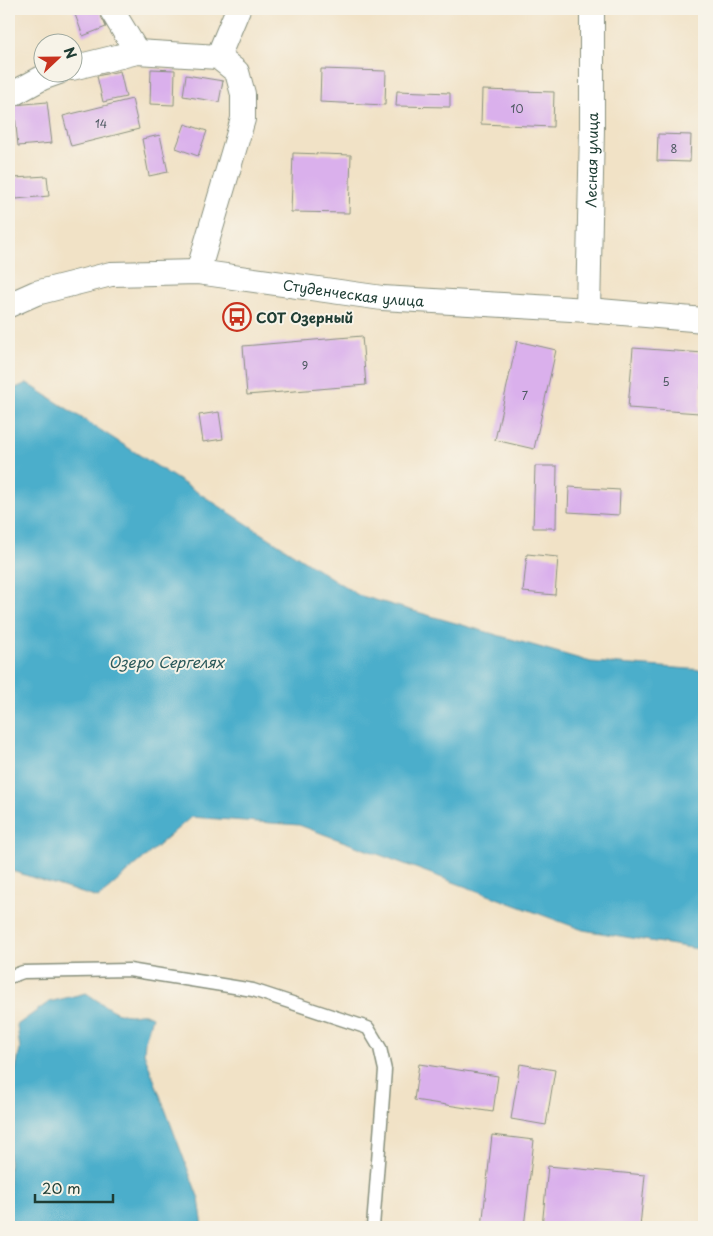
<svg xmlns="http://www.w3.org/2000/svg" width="713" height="1236" viewBox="0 0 713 1236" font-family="'Playpen Sans',sans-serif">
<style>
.water{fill:#4caecb;stroke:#367680}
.building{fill:#dab0ec}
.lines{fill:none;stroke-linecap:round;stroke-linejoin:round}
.lane-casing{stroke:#88907d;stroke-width:15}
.street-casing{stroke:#88907d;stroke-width:26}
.lane{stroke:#fff;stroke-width:12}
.street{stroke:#fff;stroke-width:24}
.labels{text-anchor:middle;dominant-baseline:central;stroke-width:4;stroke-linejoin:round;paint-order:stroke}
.number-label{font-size:11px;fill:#4e5a62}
.street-label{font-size:14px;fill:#1f3d34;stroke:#f7f3e8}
.poi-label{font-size:14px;font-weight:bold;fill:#1f3d34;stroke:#f7f3e8;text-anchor:start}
.water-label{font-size:15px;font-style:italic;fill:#2a595a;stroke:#f7f3e8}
</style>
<rect width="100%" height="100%" fill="#f7f3e8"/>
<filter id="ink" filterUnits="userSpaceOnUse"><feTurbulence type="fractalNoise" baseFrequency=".02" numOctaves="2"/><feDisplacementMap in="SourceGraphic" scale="10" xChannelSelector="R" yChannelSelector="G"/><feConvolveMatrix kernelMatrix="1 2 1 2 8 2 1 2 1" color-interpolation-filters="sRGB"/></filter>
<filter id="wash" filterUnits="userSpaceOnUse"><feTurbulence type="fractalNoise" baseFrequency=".0096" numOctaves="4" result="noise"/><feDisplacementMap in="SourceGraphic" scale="20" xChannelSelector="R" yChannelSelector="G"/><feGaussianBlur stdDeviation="1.12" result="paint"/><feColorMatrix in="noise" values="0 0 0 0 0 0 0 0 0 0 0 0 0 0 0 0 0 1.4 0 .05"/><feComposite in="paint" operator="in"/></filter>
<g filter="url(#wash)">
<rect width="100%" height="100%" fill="#f1e2c6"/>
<g class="water">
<polygon points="27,383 358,595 591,662 704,670 704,950 583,930 299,825 191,817 98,898 9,870 9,391"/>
<path d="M86,993C98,1000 114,1015 129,1015C141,1015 140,1011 152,1017L145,1041L144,1053L199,1199L203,1227H9V1102L20,1049L17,1025L49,1002Z"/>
</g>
<g id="blocks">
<g class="building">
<polygon points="73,9 99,9 106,27 83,36"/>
<polygon points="151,69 175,70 174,105 150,104"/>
<polygon points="321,69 386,71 385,105 320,102"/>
<polygon points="120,71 126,97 103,102 97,76"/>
<polygon points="186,75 223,81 219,102 183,96"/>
<polygon points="482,90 554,92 553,127 481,124"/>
<polygon points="397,91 450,93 450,107 396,106"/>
<polygon points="132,99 139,129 71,146 63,116"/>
<polygon points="47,102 52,143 18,146 14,105"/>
<polygon points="185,124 207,131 198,156 176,148"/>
<polygon points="658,134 691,135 690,162 657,161"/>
<polygon points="160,135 168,172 149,176 142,139"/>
<polygon points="293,153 351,155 349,213 291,212"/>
<polygon points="47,176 49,196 16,199 14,178"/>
<polygon points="362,336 366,385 247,395 243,346"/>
<polygon points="517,341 556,350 534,449 495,440"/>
<polygon points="633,348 704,353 699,413 628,408"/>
<polygon points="219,412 223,439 203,442 199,415"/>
<polygon points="535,466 557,466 556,528 533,528"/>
<polygon points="569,487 620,490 619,515 568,512"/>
<polygon points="527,554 558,557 555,595 523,592"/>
<polygon points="419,1064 498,1076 493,1112 414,1100"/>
<polygon points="520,1064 555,1070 546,1125 511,1119"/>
<polygon points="492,1135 534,1140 524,1227 482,1227"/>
<polygon points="548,1166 645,1175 640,1227 542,1227"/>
</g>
</g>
</g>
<g filter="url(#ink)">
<use href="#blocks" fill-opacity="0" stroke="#88907d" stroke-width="1"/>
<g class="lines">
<defs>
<polyline id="lane" points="9,977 23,972 129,970 253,990 368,1028 380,1048 385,1070 373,1227"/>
<g id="street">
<polyline points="111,9 137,52"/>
<polyline points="218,57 238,9"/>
<polyline points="72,68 137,52 218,57 237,72 243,94 243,119 198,272"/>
<polyline points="9,96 42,78 59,72"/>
<path id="s1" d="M9,305L36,293L111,274L198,272L382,298L588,310L704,320"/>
<path id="s2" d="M588,310L592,129V9"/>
</g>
</defs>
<use href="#lane" class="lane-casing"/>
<use href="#street" class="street-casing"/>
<use href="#lane" class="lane"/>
<use href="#street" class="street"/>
</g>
</g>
<defs>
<symbol id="bus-ring" viewBox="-11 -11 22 22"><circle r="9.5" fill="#f7f3e8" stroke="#c8321e" stroke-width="1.5"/><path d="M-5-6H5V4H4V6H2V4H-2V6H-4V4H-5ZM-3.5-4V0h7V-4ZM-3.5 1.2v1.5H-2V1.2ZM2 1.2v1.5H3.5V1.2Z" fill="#c8321e"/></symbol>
</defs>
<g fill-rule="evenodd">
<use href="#bus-ring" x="221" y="301" width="32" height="32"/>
</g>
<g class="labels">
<g class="number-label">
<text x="517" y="108">10</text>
<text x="101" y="123">14</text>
<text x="674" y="148">8</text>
<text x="305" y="365">9</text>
<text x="666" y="381">5</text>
<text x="525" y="395">7</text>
</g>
<g class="street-label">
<text stroke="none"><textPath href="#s2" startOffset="150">Лесная улица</textPath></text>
<text stroke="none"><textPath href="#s1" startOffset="351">Студенческая улица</textPath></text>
</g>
<g class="poi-label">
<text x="256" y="317">СОТ Озерный</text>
</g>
<g class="water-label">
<text x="166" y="661">Озеро Сергелях</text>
</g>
</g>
<rect width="713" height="1236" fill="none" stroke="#f7f3e8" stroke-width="30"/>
<g transform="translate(58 58) rotate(68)"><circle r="24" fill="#f7f3e8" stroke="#a1aaa0"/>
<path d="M0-4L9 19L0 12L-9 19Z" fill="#c8321e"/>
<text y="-8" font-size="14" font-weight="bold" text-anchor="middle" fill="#1f3d34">N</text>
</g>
<path d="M35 1194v8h78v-8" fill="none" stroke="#1f3d34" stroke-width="2.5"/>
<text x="42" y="1194" font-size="15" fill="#1f3d34" stroke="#f7f3e8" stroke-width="4" paint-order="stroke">20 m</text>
</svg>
